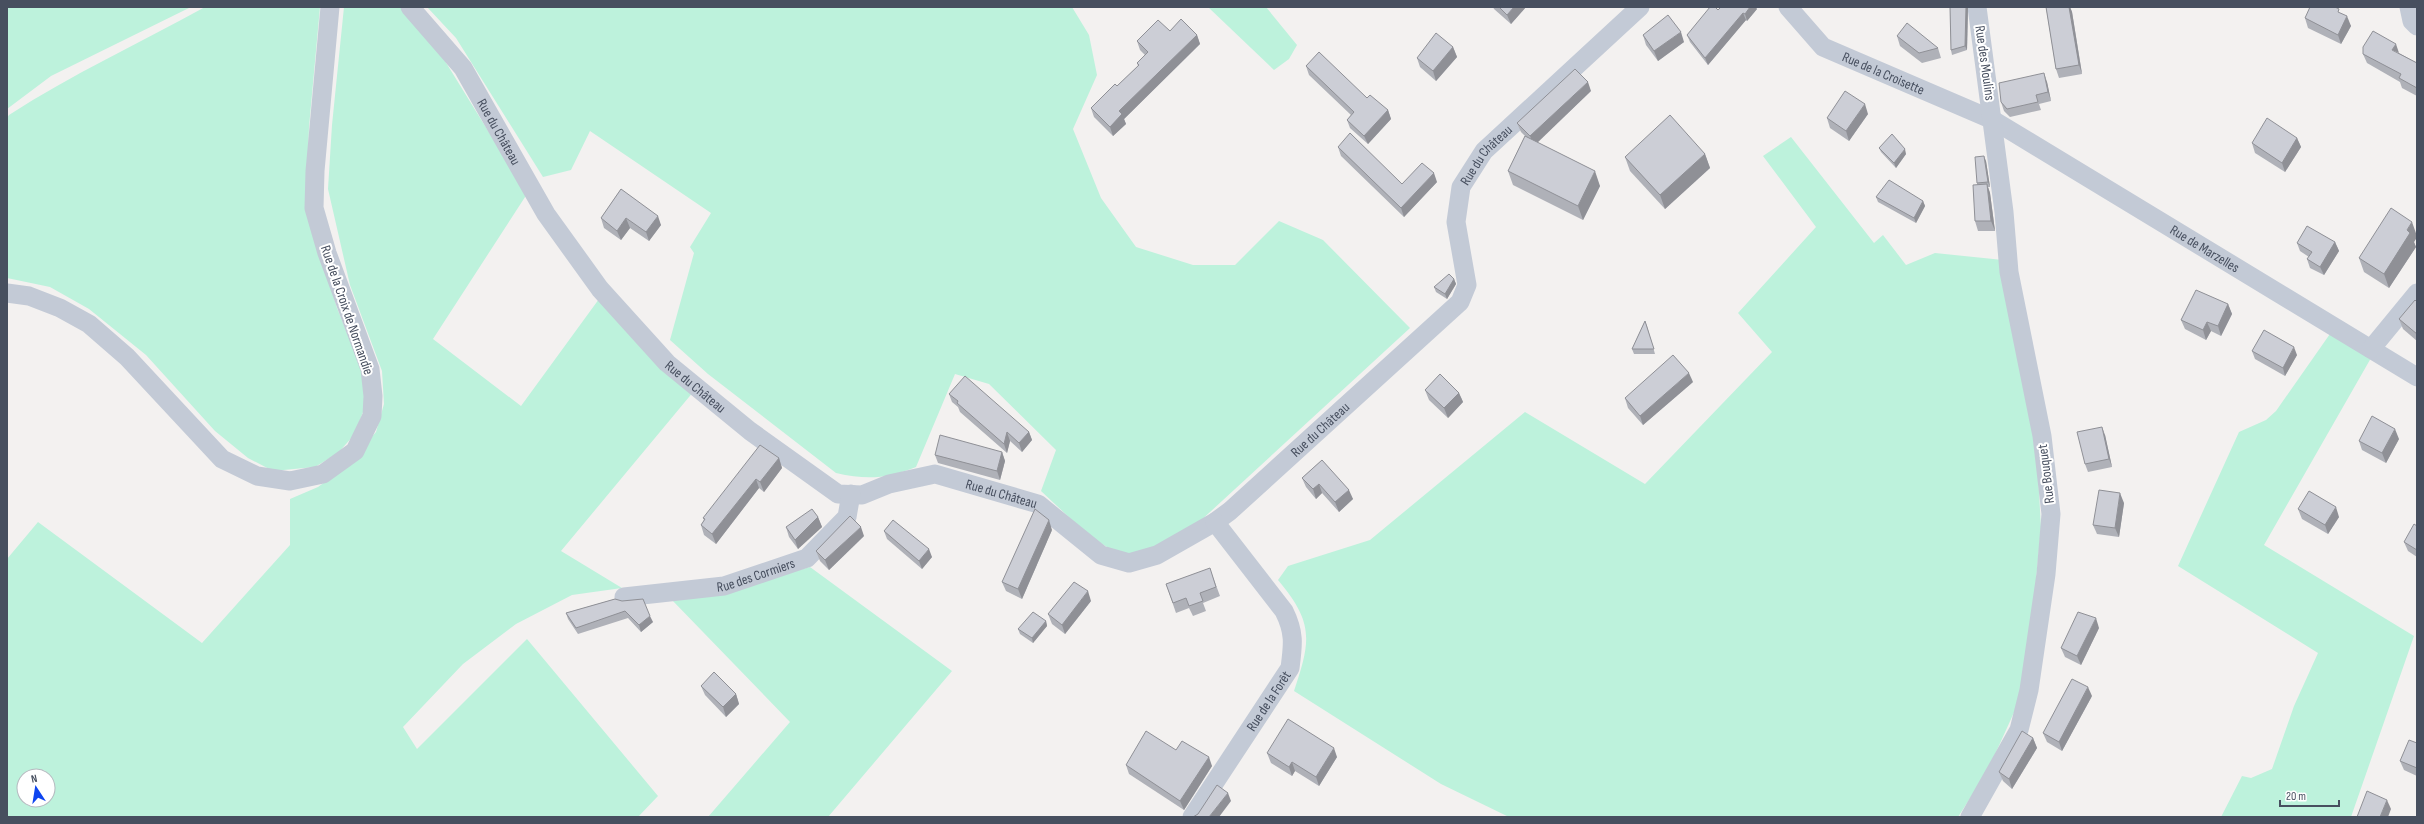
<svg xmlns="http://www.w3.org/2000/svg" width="2424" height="824" viewBox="0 0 2424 824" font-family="'Sofia Sans Condensed',sans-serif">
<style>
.green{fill:#bdf2dc;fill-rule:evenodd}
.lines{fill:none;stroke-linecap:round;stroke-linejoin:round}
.minor{stroke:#c3cad6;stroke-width:19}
.wall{fill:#afb1b8}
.shaded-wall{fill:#8f9096}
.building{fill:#ccced6;stroke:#8f9096}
.labels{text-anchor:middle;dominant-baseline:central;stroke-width:4;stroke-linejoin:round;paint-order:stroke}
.street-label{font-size:14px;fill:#474f5f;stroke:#fff}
</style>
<rect width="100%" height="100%" fill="#f3f1f0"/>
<g class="green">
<polygon points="7,7 191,7 51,76 7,109"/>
<path d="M205,7H320L309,127L306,205L337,308L361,368L367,402L354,435L338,453L315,467L273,471L248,458L215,431L146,355L89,309L50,287L7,278V118L9,115C72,74 140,43 205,7Z"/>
<path d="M344,7H400L437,48L527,194L433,339L521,406L599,299L694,391L561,551L622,588L572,595L516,624L463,664L403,727L417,749L527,639L658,796L638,817H7V559L38,522L202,643L290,545V499L318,487L345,467L376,432L384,404L382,371L350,285L328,189L332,125ZM24,776H48V800H24Z"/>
<path d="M427,7H1072L1089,35L1097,75L1073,129L1101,198L1136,247L1193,265H1235L1279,221L1323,240L1410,328L1197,524L1147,551L1121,556L1088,535L1041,491L1056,450L989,384L955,374L916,467C886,479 867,480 836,473L708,374L670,340L694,253L690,247L711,213L590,131L571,170L543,177L456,38Z"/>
<polygon points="1208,7 1266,7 1297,45 1289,59 1274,70"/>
<path d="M1791,137L1874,243L1883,235L1906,265L1935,253L2003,260L2028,397L2038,474L2041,528L2028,664L2016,708L1987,772L1958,817H1509L1441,784L1294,691C1311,640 1314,623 1278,580L1288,566L1370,540L1525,412L1645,484L1772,352L1738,313L1816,227L1763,156Z"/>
<polygon points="2332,331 2371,358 2264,545 2414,636 2351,817 2221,817 2242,776 2251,778 2272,769 2294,706 2318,653 2178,566 2239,432 2266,420 2276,411"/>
<polygon points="810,567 952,671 828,817 708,817 790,722 672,600 732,588"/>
</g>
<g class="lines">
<g class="minor">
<path id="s1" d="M410,7L463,68L546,214L600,289L667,363L750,431L838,494L862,495L889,484L935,474L1038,504L1101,555L1129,563L1157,555L1215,522L1230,511L1460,302L1467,285L1456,222L1461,187L1484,151L1640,7"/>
<path id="s2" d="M1788,7L1823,47L1993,120L2417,377"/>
<polyline points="2409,7 2412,21 2417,26"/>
<polyline points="7,293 29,296 60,308 89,324 127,357 222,459 257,476 290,481 323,474 355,451 372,416 373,396 370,369 327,253 314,208 315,171 330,7"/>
<polyline points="2371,349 2417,293"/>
<path id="s3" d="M624,597L724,586L807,558L847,517L851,494"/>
<path id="s4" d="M1192,817L1290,668C1293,645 1295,633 1284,611L1215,522"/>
<polyline points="1970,817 2019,730 2029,690 2046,574 2051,514 2042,436 2009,272 2004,212 1977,7"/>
</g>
</g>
<g class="wall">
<polygon points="1493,7 1526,7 1511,24 1494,9"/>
<polygon points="1950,7 1968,7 1967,50 1952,55 1951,50"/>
<polygon points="2046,7 2070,7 2072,12 2082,74 2059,78 2056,69"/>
<polygon points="1757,9 1747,21 1746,20 1708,65 1690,42 1687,35 1718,10"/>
<polygon points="2341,13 2351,26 2341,44 2308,28 2305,18"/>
<polygon points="1170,31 1197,35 1200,44 1124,119 1126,124 1113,136 1094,117 1091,108 1117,86 1138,66 1137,63 1145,55 1140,50 1137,41"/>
<polygon points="1643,35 1684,42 1658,61 1646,45"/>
<polygon points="1897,36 1938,48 1941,58 1922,63 1900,46"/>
<polygon points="1453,47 1457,57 1436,81 1420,67 1417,58"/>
<polygon points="2399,53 2417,63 2417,96 2402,88 2400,82 2367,63 2363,54"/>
<polygon points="1306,66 1367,98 1388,110 1391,119 1368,144 1350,128 1347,120 1351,115 1309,75"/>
<polygon points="2047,82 2051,101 2039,104 2041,110 2010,117 2004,111 2001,102"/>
<polygon points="1591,91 1537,142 1600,186 1583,220 1513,185 1508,171 1525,136 1521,132 1517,123"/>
<polygon points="1868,114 1849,141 1830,128 1827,118"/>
<polygon points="2297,138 2301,147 2285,172 2255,153 2252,143"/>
<polygon points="1338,147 1402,184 1437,182 1404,217 1341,156"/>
<polygon points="1879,148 1906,154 1896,168 1881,152"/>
<polygon points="1705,154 1710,168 1665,209 1630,171 1625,157"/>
<polygon points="1986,161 1990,187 1988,187 1990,193 1995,231 1978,231 1975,221 1977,184 1977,183"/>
<polygon points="621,189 661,225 649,241 630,228 621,240 604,228 601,218"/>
<polygon points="1876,197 1923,201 1925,206 1916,223 1878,202"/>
<polygon points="2417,236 2417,237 2414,242 2416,247 2389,288 2364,272 2359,258"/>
<polygon points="2335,242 2339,251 2324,275 2310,268 2307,259 2309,257 2300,251 2297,243"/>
<polygon points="1454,279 1456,284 1447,299 1436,292 1434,287"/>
<polygon points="2417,302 2417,341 2403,329 2399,319"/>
<polygon points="2228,304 2232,314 2221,336 2211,331 2206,340 2185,329 2181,320"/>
<polygon points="1645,321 1647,326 1655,354 1634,354 1632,349"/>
<polygon points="2252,351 2297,355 2285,376 2255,359"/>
<polygon points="1693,382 1643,425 1628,408 1625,398"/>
<polygon points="1425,390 1459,393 1463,402 1448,418 1429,400"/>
<polygon points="949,394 1029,432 1032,440 1022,452 1010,441 1007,453 960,412 958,407 952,402"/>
<polygon points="2105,435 2112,467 2088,472 2085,464"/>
<polygon points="2399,439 2386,463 2362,450 2359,441"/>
<polygon points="1002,452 1005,461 1000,480 938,463 935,455"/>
<polygon points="779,458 782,468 764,492 759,488 716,544 704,535 701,525 704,520 703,518"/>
<polygon points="1322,460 1353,499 1339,512 1322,493 1316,499 1306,487 1302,478"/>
<polygon points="2124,503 2119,537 2097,534 2093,525"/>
<polygon points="2298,509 2339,517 2328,534 2302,519"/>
<polygon points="818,517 822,527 798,549 789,537 786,527"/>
<polygon points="2417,526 2417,557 2408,551 2404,542"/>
<polygon points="1052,530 1022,599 1006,591 1002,582"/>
<polygon points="884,531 932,557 922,569 887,539"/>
<polygon points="864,536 829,570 820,561 816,551"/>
<polygon points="1210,569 1220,596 1203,603 1206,611 1193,616 1189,608 1176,613 1166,584"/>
<polygon points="615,599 653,622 641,632 628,618 578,634 568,619 566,613"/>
<polygon points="1091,601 1065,634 1052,624 1048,614"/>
<polygon points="1046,621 1047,626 1033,643 1020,634 1018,629"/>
<polygon points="2099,628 2081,665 2065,657 2061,648"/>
<polygon points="701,686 736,694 739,704 726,717 705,695"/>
<polygon points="2092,696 2062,751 2047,742 2043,733"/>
<polygon points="2033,738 2037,748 2012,789 2003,781 1999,772"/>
<polygon points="2417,743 2417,776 2404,770 2400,761"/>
<polygon points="1176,750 1212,766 1184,810 1129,774 1126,765"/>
<polygon points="1267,753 1337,757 1319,786 1295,771 1292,776 1271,763"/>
</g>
<g class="shaded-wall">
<polygon points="1514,7 1526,7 1511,24 1507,15"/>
<polygon points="1750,7 1756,7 1757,9 1747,21 1745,14"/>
<polygon points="1966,7 1968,7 1967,50 1965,46"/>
<polygon points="2069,7 2070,7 2072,12 2082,74 2079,65"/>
<polygon points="1743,13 1746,20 1708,65 1705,58"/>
<polygon points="2347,16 2351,26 2341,44 2338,35"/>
<polygon points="1681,32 1684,42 1658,61 1654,51"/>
<polygon points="1197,35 1200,44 1124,119 1126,124 1113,136 1110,127 1119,111"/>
<polygon points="2396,44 2399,53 2392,50"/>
<polygon points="1453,47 1457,57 1436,81 1433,71"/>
<polygon points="2044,73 2047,82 2051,101 2048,92"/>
<polygon points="1588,82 1591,91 1534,146 1530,136"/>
<polygon points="1865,104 1868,114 1849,141 1846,131"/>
<polygon points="1388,110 1391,119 1368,144 1364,136"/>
<polygon points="2297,138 2301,147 2285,172 2282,163"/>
<polygon points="1905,149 1906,154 1896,168 1894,163"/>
<polygon points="1705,154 1710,168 1665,209 1660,195"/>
<polygon points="1984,156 1986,161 1990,187 1988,182"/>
<polygon points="1595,171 1600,186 1583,220 1578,206"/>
<polygon points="1434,173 1437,182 1404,217 1401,208"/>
<polygon points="1987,184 1990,193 1995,231 1991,221"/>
<polygon points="1923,201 1925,206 1916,223 1914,218"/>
<polygon points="658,216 661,225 649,241 646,232"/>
<polygon points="626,218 630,228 621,240 617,231"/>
<polygon points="2412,222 2417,236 2417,237 2414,242 2416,247 2389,288 2384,274 2407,230"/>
<polygon points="2335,242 2339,251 2324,275 2320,267"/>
<polygon points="1454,279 1456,284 1447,299 1445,294"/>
<polygon points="2228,304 2232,314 2221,336 2218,326"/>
<polygon points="2207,322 2211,331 2206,340 2203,330"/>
<polygon points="2294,347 2297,355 2285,376 2283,368"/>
<polygon points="1689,373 1693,382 1643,425 1640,416"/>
<polygon points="1459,393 1463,402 1448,418 1444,408"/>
<polygon points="2102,427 2105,435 2112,467 2109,459"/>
<polygon points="2395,429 2399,439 2386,463 2382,453"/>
<polygon points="1007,432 1010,441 1007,453 1004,444"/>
<polygon points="1029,432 1032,440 1022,452 1019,443"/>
<polygon points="1002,452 1005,461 1000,480 997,471"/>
<polygon points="779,458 782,468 764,492 760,482"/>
<polygon points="756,479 759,488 716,544 712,534"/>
<polygon points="1319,484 1322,493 1316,499 1313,489"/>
<polygon points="1349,490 1353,499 1339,512 1335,502"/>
<polygon points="2120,493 2124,503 2119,537 2115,528"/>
<polygon points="2336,507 2339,517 2328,534 2325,525"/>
<polygon points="818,517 822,527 798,549 795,540"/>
<polygon points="1049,520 1052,530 1022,599 1018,589"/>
<polygon points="861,527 864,536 829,570 825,560"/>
<polygon points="929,549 932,557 922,569 919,561"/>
<polygon points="1088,591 1091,601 1065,634 1062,625"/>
<polygon points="650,616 653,622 641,632 639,625"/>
<polygon points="2096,618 2099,628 2081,665 2077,656"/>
<polygon points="1046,621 1047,626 1033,643 1032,638"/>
<polygon points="2088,687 2092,696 2062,751 2059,742"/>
<polygon points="736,694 739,704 726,717 723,707"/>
<polygon points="2033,738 2037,748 2012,789 2009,779"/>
<polygon points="1334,748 1337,757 1319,786 1316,777"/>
<polygon points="1209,757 1212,766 1184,810 1180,801"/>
<polygon points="1292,762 1295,771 1292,776 1289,767"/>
<polygon points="1228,793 1231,801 1219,817 1209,817"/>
<polygon points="2387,800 2391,809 2388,817 2380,817"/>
</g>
<g class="building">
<polygon points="1499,7 1514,7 1507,15"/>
<polygon points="1710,7 1715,7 1718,10 1721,7 1750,7 1745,14 1743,13 1705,58 1687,35"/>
<polygon points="1950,7 1966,7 1965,46 1951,50"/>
<polygon points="2046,7 2069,7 2079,65 2056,69"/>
<polygon points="2310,7 2335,7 2339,9 2338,12 2347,16 2338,35 2305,18"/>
<polygon points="1668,15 1681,32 1654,51 1643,35"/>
<polygon points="1181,19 1197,35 1119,111 1122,114 1110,127 1091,108 1115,84 1117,86 1139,65 1137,63 1148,52 1137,41 1158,20 1170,31"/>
<polygon points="1907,23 1938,48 1919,53 1897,36"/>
<polygon points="2373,31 2396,44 2392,50 2417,63 2417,88 2399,78 2401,74 2363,54 2363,47"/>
<polygon points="1436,33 1453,47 1433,71 1417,58"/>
<polygon points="1319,52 1367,98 1370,95 1388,110 1364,136 1347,120 1354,112 1306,66"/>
<polygon points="1575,69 1588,82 1530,136 1517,123"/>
<polygon points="2044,73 2048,92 2036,95 2038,102 2007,109 2001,102 1999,83"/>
<polygon points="1845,91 1865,104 1846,131 1827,118"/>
<polygon points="1670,115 1705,154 1660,195 1625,157"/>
<polygon points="2267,118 2297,138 2282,163 2252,143"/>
<polygon points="1350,133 1402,184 1422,163 1434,173 1401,208 1338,147"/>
<polygon points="1892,134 1905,149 1894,163 1879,148"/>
<polygon points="1525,136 1595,171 1578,206 1508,171"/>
<polygon points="1984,156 1988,182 1977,183 1975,157"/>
<polygon points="1889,180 1923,201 1914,218 1876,197"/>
<polygon points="1987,184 1991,221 1975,221 1973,185"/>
<polygon points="621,189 658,216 646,232 626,218 617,231 601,218"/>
<polygon points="2391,208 2412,222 2407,230 2410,233 2384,274 2359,258"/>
<polygon points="2307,226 2335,242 2320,267 2307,259 2312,252 2297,243"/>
<polygon points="1449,274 1454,279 1445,294 1434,287"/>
<polygon points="2196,290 2228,304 2218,326 2207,322 2203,330 2181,320"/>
<polygon points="2415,300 2417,302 2417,334 2399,319"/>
<polygon points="1645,321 1654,349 1632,349"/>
<polygon points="2264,330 2294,347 2283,368 2252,351"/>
<polygon points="1673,355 1689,373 1640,416 1625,398"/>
<polygon points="1440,374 1459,393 1444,408 1425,390"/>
<polygon points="965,376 1029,432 1019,443 1007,432 1004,444 957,403 958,401 949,394"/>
<polygon points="2372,416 2395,429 2382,453 2359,441"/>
<polygon points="2102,427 2109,459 2085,464 2077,432"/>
<polygon points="940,435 1002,452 997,471 935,455"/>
<polygon points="760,445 779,458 760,482 756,479 712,534 701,525 705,519 703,518"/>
<polygon points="1322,460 1349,490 1335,502 1319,484 1313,489 1302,478"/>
<polygon points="2099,490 2120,493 2115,528 2093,525"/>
<polygon points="2309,491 2336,507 2325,525 2298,509"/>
<polygon points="812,509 818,517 795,540 786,527"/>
<polygon points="1035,509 1049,520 1018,589 1002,582"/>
<polygon points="850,516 861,527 825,560 816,551"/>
<polygon points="893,520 929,549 919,561 884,531"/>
<polygon points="2414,524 2417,526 2417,550 2404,542"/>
<polygon points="1210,568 1216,587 1200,593 1203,601 1189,606 1186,598 1173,603 1166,584"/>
<polygon points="1074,582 1088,591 1062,625 1048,614"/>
<polygon points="615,599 622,601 643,599 650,616 639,625 625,611 576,628 566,613"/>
<polygon points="1033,612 1046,621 1032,638 1018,629"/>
<polygon points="2078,612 2096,618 2077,656 2061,648"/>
<polygon points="714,672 736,694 723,707 701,686"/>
<polygon points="2072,679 2088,687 2059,742 2043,733"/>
<polygon points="1288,719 1334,748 1316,777 1292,762 1289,767 1267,753"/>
<polygon points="1146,731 1176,750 1182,741 1209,757 1180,801 1126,765"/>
<polygon points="2022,731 2033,738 2009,779 1999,772"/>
<polygon points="2409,740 2417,743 2417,768 2400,761"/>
<polygon points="1217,785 1228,793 1209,817 1193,817 1198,814"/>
<polygon points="2367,791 2387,800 2380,817 2357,817"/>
</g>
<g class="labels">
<g class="street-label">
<text transform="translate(1985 63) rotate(82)">Rue des Moulins</text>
<text stroke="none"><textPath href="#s2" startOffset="119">Rue de la Croisette</textPath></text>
<text stroke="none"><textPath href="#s1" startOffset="154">Rue du Château</textPath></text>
<text stroke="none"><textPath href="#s1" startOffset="1558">Rue du Château</textPath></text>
<text stroke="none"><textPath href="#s2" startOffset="486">Rue de Marzelles</textPath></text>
<text transform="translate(347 310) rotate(71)">Rue de la Croix de Normandie</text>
<text stroke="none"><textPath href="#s1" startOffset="478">Rue du Château</textPath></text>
<text stroke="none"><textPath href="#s1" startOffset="1210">Rue du Château</textPath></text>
<text transform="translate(2046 474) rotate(-97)">Rue Bouquet</text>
<text stroke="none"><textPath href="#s1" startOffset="826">Rue du Château</textPath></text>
<text stroke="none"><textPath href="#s3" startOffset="134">Rue des Cormiers</textPath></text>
<text stroke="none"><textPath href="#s4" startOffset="139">Rue de la Forêt</textPath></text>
</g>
</g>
<rect width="2424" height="824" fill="none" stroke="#474f5f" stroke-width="16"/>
<g transform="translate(36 788) rotate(348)"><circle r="19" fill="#ffffff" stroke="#b5b9bf"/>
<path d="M0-3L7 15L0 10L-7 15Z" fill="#0e45f0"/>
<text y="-6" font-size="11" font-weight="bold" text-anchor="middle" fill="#474f5f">N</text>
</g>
<path d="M2280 800v6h59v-6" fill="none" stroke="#474f5f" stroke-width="2"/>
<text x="2286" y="800" font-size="12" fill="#474f5f" stroke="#ffffff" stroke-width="3" paint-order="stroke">20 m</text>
</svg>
